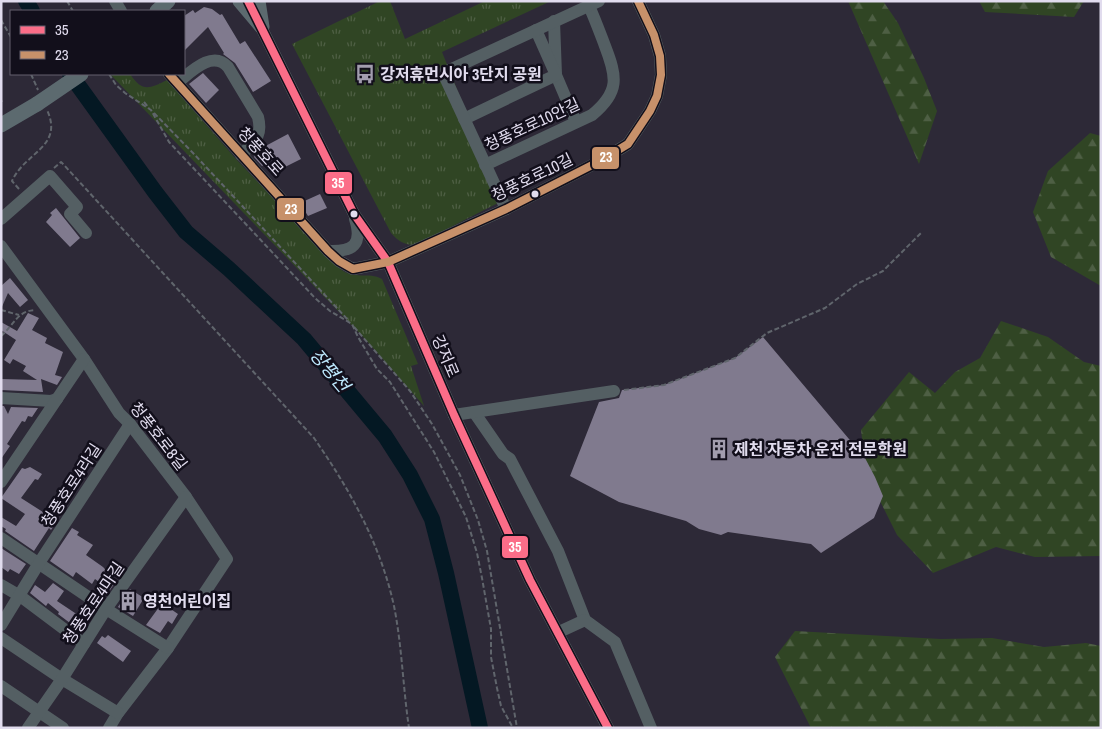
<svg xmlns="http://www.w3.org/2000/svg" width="1102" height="729" viewBox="0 0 1102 729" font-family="'Archivo Narrow','Noto Sans KR',sans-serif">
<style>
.forest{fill:url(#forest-firs)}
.park{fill:url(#park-tufts)}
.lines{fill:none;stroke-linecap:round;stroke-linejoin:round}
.river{stroke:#041823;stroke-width:16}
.building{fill:#807a8e}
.path{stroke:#60656c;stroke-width:2;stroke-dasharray:5 2.5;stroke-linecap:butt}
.minor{stroke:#545f63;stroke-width:12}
.major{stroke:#5c6a6f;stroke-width:15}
.major-bridge{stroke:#5c6a6f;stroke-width:15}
.bus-1-casing{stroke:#120f1b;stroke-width:11}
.bus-2-casing{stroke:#120f1b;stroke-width:11}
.bus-1{stroke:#fb6d88;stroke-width:8}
.bus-2{stroke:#c7916a;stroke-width:8}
.bus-dot{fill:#e1dcee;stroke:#120f1b;stroke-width:2}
.labels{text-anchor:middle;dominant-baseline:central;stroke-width:5;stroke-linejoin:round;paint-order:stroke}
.poi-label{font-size:16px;font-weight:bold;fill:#e1dcee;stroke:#120f1b;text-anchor:start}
.street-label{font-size:16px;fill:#e1dcee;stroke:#120f1b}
.water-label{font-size:18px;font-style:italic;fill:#bde8fd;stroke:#120f1b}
.line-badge{stroke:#120f1b;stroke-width:2}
.badge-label{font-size:14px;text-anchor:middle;font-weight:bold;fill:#fff}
</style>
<defs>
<pattern id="forest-firs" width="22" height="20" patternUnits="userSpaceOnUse" patternTransform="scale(1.25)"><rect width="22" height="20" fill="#304524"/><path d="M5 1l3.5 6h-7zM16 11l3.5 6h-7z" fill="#4e5f44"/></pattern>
<pattern id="park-tufts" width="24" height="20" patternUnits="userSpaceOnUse" patternTransform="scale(1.25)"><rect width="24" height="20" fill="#304524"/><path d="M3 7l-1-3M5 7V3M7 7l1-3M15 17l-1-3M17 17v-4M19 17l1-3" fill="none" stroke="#4e5f44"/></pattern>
</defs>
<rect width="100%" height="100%" fill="#2d2937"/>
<g class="forest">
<polygon points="848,1 883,1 898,23 924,78 937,111 919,164"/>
<polygon points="979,1 1084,1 1074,17 985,12"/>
<polygon points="1090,133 1101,136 1101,286 1051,257 1033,212 1048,171"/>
<polygon points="1001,321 1048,337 1084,362 1101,366 1101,556 1035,557 996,547 933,573 897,535 866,473 861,430 909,372 935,393 955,372 980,358"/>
<polygon points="795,631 941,639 992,638 1044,647 1086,643 1101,646 1101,728 811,728 775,657"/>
</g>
<g class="park">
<path d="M380,1H390L405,39L485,1H551L442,52L502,201L415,245C404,245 398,241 391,233L292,44Z"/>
<path d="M110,74H130C142,92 149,89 167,80L236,159L339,268C355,281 368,271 382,279L418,364L411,366L424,406L365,339Z"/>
</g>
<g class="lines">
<g class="river">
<polyline points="26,1 32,11"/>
<polyline points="70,74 155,192 186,232 229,269 304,339 385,436 410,475 432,519 446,573 480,728"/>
</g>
</g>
<g class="building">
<polygon points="204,7 212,9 220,15 222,14 240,44 245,41 271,81 253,92 235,63 223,54 224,53 208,27 184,51 184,16 193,10 195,13"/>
<polygon points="203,73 219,90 206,103 189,84"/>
<polygon points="288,134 301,159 283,168 277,158 262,166 254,157 258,150"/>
<polygon points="320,194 327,208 308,216 300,203"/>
<polygon points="56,208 80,238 70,247 46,222 52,215 50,213"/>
<polygon points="10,278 28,300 20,307 8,293 1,309 1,286"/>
<polygon points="28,313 39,318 32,330 47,338 45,343 63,352 55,375 62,377 57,385 41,379 43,392 1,390 1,379 37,380 23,371 26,366 13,359 10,364 4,360 16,340 1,330 1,322 17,331"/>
<polygon points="763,337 865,458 875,477 883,496 874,518 821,553 811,544 728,532 721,535 699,529 686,521 619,502 570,476 599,402 619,398 622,390 664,385 735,358"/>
<polygon points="1,406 4,406 8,414 11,407 38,408 32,417 28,416 25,422 22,421 7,444 10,446 1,459"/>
<polygon points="30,467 42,474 38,480 35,479 21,498 57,521 51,530 49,528 34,551 5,531 6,529 1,526 1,517 16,526 25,514 1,498 22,468 25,469"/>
<polygon points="59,491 69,498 63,507 53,500"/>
<polygon points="72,528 79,532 77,535 93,545 86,555 103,567 116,581 110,590 95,579 92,584 76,572 73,577 50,561"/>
<polygon points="1,548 26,564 19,574 10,569 8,572 1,567"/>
<polygon points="53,583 64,591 57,601 78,615 85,604 95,611 82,632 58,614 59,612 48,603 46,606 30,593 35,585 45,592"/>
<polygon points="130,589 144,598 133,616 118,607"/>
<polygon points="162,603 178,614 172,624 168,621 160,633 146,625"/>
<polygon points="108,635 131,651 123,662 97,643 102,636 105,638"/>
</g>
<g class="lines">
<g class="path">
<polyline points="67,1 73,11"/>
<polyline points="1,20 11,37"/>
<polyline points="31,74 38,90"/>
<polyline points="109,74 116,85 125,93 151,110 169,142 315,298 330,311 352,324 358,337 377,369 390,382 434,452 466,517 477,553 482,578 491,629 491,657 497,688 501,706 513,728"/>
<polyline points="1,100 2,102"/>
<polyline points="144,102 149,108"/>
<polyline points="154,113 193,153 349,321"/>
<path d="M54,168L61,162L64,165L314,438C350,490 380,543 394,606C402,646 403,688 409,728"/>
<path d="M19,189L12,181C25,152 64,147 47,110"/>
<polyline points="1,310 19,315"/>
<polyline points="354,327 410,391 432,424 460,475 478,520 487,551 517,728"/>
<path d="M1,336C14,325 17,311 35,310"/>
<polyline points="624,390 664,385 735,358 767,333 825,308 857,284 883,271 921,233"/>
</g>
<g class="minor">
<polyline points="115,1 121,11"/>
<polyline points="257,19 354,214 388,262 454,415 530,580 608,728"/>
<polyline points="554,21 556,75 576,122"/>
<polyline points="169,74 328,251 339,261 353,269 388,262 506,209 600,161 628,144 650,111 657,96 661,75 660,56 654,35 638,1"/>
<path d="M177,83C190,73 212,49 228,67L258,117C263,137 254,142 241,155"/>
<polyline points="464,119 556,75 536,30"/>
<path d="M485,165L592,115C620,92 617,77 605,46C600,33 595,19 589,6"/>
<polyline points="506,209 443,73 599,1"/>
<polyline points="1,219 50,176 77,207 70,214 86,233"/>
<polyline points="1,246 84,359 119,413 130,424 186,497 227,559 168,648 118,713 109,728"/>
<path d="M328,251C353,252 363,245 355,219"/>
<polyline points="1,398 51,401 57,399"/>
<polyline points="474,412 503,454 510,459 558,551 585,620 615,642 651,728"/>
<polyline points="454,415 614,391"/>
<polyline points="1,482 84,359"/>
<polyline points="1,538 106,609 168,648"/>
<polyline points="1,585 20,596 84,644"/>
<polyline points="1,625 39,563 130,424"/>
<polyline points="559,632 585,620"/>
<polyline points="1,638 62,679 118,713"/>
<polyline points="1,686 63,728"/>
<polyline points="28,728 62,679 106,609 186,497"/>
</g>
<g class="major">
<polyline points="240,1 262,27 258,1"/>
<polyline points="157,11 168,1"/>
<polyline points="1,125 37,104"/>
</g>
<polyline class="major-bridge" points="37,104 81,74"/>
<defs>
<polyline id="bus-1" points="248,1 354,214 388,262 454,415 530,580 608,728"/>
<polyline id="bus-2" points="169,74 328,251 339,261 353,269 388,262 506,209 600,161 628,144 650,111 657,96 661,75 660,56 654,35 638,1"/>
</defs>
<use href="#bus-1" class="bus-1-casing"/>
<use href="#bus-2" class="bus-2-casing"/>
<use href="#bus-1" class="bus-1"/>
<use href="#bus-2" class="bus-2"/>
</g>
<defs>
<symbol id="bus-bare" viewBox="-9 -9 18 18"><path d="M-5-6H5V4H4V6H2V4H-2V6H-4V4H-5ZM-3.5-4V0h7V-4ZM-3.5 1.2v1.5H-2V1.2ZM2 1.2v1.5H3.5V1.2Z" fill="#a29dae" stroke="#120f1b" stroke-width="2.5" paint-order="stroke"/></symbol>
<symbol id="building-bare" viewBox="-9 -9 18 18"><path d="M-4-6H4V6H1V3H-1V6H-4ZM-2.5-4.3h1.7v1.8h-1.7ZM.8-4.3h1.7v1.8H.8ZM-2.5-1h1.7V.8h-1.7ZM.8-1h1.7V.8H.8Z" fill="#a29dae" stroke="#120f1b" stroke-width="2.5" paint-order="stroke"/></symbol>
</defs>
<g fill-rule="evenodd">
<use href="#bus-bare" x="351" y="60" width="28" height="28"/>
<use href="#building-bare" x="705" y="435" width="28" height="28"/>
<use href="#building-bare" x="114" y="587" width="28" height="28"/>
</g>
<g class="bus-dot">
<circle cx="535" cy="194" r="4.5"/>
<circle cx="354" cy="214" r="4.5"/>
</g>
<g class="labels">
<g class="poi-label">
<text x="380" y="74">강저휴먼시아 3단지 공원</text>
<text x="734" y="449">제천 자동차 운전 전문학원</text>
<text x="143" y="601">영천어린이집</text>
</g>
<g class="street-label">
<text transform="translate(532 124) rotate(-25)">청풍호로10안길</text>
<text transform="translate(261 151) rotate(48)">청풍호로</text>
<text transform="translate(532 177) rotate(-26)">청풍호로10길</text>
<text transform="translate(446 356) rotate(67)">강저로</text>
<text transform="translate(159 436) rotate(52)">청풍호로8길</text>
<text transform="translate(71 485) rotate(-57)">청풍호로4라길</text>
<text transform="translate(93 603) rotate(-56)">청풍호로4마길</text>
</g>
<g class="water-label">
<text transform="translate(330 370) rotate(50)">장평천</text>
</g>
</g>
<g class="line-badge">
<rect x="591" y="146" width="29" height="24" rx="5" fill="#c7916a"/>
<rect x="324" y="171" width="29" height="24" rx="5" fill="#fb6d88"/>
<rect x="276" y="197" width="29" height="24" rx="5" fill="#c7916a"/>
<rect x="501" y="535" width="28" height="24" rx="5" fill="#fb6d88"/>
</g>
<g class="badge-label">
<text x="606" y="162">23</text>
<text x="338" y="188">35</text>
<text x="291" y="214">23</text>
<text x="515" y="552">35</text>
</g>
<rect width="1102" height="729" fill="none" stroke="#e1dcee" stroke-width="5"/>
<rect x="10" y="10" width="175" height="65" fill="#120f1b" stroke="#65616f"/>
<rect x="20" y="26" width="25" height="8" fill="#fb6d88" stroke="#65616f"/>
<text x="55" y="35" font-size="15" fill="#e1dcee">35</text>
<rect x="20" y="51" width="25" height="8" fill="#c7916a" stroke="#65616f"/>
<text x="55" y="60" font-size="15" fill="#e1dcee">23</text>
</svg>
